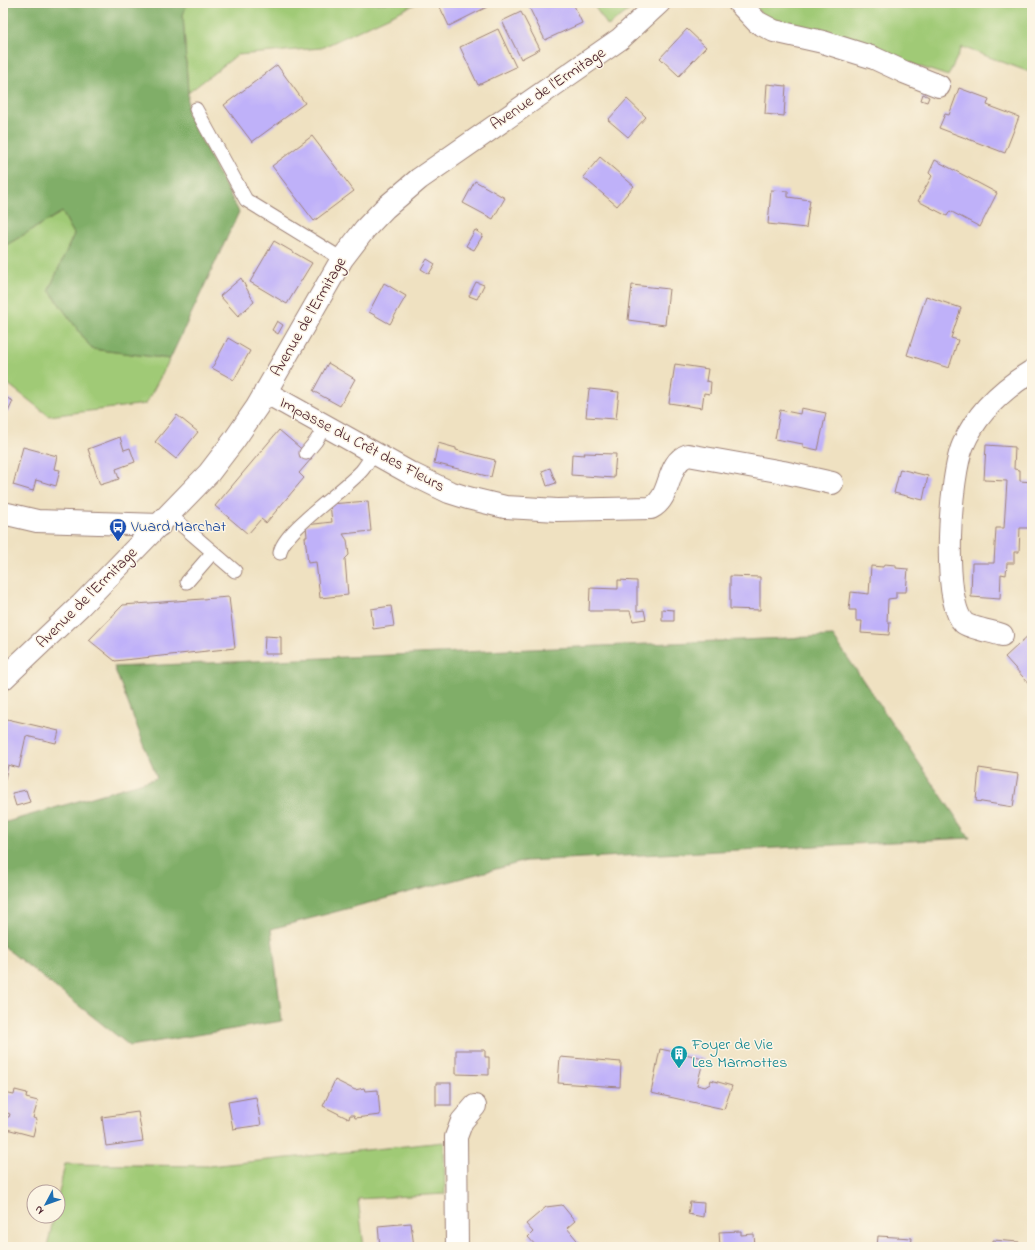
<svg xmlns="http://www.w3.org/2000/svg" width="1035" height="1250" viewBox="0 0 1035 1250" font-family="'Indie Flower',sans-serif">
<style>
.green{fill:#a0ca76;stroke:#757450}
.forest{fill:#80ae67;stroke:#656649}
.building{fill:#bfb1f9}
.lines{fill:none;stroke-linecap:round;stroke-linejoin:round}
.lane-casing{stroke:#9c8076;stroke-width:15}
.street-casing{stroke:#9c8076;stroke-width:24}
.lane{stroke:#fff;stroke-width:13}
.street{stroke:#fff;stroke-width:22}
.labels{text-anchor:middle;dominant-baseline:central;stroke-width:3;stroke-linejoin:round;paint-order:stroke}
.street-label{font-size:16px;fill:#4a1f2b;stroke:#fcf5e5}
.transit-label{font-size:16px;fill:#164399;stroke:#fcf5e5;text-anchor:start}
.culture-label{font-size:16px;fill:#0d838f;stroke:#fcf5e5;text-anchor:start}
</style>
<rect width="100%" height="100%" fill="#fcf5e5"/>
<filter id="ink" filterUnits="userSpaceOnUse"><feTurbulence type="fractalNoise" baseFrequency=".025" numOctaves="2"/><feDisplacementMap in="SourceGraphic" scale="8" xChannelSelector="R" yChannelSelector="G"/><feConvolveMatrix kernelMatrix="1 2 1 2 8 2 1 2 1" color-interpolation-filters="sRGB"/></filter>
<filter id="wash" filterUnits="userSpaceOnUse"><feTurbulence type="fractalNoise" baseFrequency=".012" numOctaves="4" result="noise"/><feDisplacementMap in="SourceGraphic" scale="16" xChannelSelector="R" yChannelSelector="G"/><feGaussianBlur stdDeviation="0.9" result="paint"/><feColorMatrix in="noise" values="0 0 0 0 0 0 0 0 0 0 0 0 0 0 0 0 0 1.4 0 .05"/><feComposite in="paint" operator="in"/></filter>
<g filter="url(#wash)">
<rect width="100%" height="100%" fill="#efe1c1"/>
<g class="green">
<polygon points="187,3 418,3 321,48 237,55 188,93 183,15"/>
<polygon points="592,3 639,3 608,26"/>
<polygon points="753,3 1032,3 1032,73 962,47 948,76 821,34 767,22"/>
<polygon points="62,212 74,234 49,290 92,349 170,359 146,404 49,416 3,380 3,247"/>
<polygon points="444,1142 445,1194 358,1199 364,1247 47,1247 54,1216 58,1216 58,1197 65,1164 209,1166"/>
</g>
<g class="forest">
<polygon points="3,3 187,3 183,15 188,93 187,113 239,212 170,359 92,349 49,290 74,234 62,212 3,247"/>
<polygon points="833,636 970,838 526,861 271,929 282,1021 130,1046 3,946 3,823 157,778 114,667"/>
</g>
<g id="blocks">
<g class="building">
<polygon points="438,3 485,3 487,7 449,26"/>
<polygon points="527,3 573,3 582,23 545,40"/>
<polygon points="521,12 540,49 521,59 502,21"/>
<polygon points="498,29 516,67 478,85 460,47"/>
<polygon points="687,29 706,47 679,76 660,58"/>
<polygon points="277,65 305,103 252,142 224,105"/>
<polygon points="767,84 786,86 784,116 765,114"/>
<polygon points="959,88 989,99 987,105 1019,117 1005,153 939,128 945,114 949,115"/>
<polygon points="923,94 929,97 927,102 921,100"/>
<polygon points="627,99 646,117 628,137 608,120"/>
<polygon points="312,136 354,191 314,221 272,166"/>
<polygon points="600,157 634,186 617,206 583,177"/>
<polygon points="935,160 997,193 980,227 950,211 947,216 918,201 932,176 929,173"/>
<polygon points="475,181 505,198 493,219 463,203"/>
<polygon points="771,190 788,191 788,197 810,200 806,228 768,224"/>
<polygon points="475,230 483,235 474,250 466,246"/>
<polygon points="274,241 312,263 287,304 250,282"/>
<polygon points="427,259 435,264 429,274 421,269"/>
<polygon points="241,278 254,302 238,316 220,296"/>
<polygon points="476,282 484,285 477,299 469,296"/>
<polygon points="384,283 406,296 390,324 369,312"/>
<polygon points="632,285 669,289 665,325 628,320"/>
<polygon points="926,296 961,308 951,338 958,340 949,368 907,355"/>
<polygon points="277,321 283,325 278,334 272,330"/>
<polygon points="228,338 250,351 234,380 212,368"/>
<polygon points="328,363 355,379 340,406 313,391"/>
<polygon points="675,364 708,369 706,381 711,382 710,394 704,393 702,408 669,403"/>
<polygon points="589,389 619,392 616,419 586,417"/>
<polygon points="3,396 13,401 8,412 3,410"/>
<polygon points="801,408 826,413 818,450 803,447 803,444 775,439 780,410 800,414"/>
<polygon points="177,415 198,432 176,459 155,442"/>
<polygon points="279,430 312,458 299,473 304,478 266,523 261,519 248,534 215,506"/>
<polygon points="120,437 124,450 130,448 135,462 116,469 119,479 100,485 88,449"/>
<polygon points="438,443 456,448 456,450 495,460 491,477 434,463"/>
<polygon points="986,445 1015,447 1014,469 1020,470 1020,481 1032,482 1030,528 1020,528 1019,552 1014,552 1014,563 1007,563 1006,575 1001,574 1000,599 971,597 972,563 994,563 996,528 1004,528 1007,481 984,480"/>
<polygon points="23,447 57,456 54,469 60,470 56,486 36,480 33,491 13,485"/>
<polygon points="584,453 616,454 614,478 571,475 572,454 585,455"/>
<polygon points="550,468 556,483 547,486 542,471"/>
<polygon points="900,469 928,476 923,500 894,493"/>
<polygon points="368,501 371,531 343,534 347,540 349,555 345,559 348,595 320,598 316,562 308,563 305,537 307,537 306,525 332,522 330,504"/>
<polygon points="884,564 896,565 896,568 908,569 906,592 896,592 896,598 888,599 887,622 890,622 889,635 861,633 862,621 856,621 856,610 849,610 851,592 869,594 871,566 883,567"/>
<polygon points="730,576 760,577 760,610 730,609"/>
<polygon points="618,580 637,581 637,611 644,610 646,619 633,621 630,611 589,611 590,588 618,589"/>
<polygon points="229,597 235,648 115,661 89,640 123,605"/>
<polygon points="391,606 394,626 373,629 371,609"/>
<polygon points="662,609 674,610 674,621 662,621"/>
<polygon points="1032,632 1032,687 1005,657"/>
<polygon points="265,636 281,637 281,654 264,654"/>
<polygon points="3,718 59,731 56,743 26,736 19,768 8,765 5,779 3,778"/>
<polygon points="979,768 1018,774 1013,807 976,801"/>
<polygon points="26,790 30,802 16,806 12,793"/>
<polygon points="1031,837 1032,837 1032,850 1029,850"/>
<polygon points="660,1049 704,1058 697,1085 705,1087 710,1084 711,1080 732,1086 724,1109 651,1093"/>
<polygon points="456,1050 485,1050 485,1057 489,1057 489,1075 456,1074"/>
<polygon points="560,1057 621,1062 620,1087 558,1083"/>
<polygon points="335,1080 355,1090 364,1088 365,1091 378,1090 380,1115 355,1118 354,1115 350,1115 349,1119 323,1106"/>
<rect x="436" y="1083" width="15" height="22"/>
<polygon points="15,1090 27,1093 26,1098 38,1101 33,1118 37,1119 33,1136 3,1128 5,1117 9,1117 10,1114 3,1111 3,1093 14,1095"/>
<polygon points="256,1097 261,1125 233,1129 228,1102"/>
<polygon points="138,1112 143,1141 106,1146 102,1117"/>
<polygon points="690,1202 704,1203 703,1217 688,1214"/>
<polygon points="562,1205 575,1221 567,1228 581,1245 579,1247 537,1247 528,1237 533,1232 526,1224 546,1207"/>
<polygon points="411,1223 414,1247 380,1247 378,1226"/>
<polygon points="741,1231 741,1235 754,1234 755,1247 720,1247 719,1232"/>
<polygon points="878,1236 912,1238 911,1247 877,1247"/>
<polygon points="993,1240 1019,1242 1018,1247 993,1247"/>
</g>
</g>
</g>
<g filter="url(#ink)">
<use href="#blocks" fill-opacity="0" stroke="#9c8076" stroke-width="1"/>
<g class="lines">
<defs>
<g id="lane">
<polyline points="196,109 246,200 342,259"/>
<polyline points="306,453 316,441 325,426"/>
<polyline points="170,515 235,571"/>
<path d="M280,553C282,531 347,489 363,469C367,464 370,459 373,453"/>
<polyline points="187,582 213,552"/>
</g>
<g id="street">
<polyline points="739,3 757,22 774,31 823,42 874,58 904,72 939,86"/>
<path d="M265,392L410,473L449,492L468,498L505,507L524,508L557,510L651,508C673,497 665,463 688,455L783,472L832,483"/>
<polyline points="3,513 37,521 160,525"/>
<path d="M1002,635C994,632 970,628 964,623C941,601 950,475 963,445C976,414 1003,389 1032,371"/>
<polyline points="3,679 81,605 209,473 235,439 257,407 342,259 365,229 385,208 419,179 620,39 659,3"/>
<polyline points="457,1247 456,1137 462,1121 475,1106"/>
</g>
</defs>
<use href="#lane" class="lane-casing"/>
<use href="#street" class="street-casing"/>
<use href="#lane" class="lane"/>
<use href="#street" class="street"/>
</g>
</g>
<defs>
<symbol id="bus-pin" viewBox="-11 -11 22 30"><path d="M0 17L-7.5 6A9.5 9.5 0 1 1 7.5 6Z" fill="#1a4fb4" stroke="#fcf5e5"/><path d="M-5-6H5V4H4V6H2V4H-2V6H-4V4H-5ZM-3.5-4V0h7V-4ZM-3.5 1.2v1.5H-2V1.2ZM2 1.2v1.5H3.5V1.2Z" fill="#fff"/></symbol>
<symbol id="building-pin" viewBox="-11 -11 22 30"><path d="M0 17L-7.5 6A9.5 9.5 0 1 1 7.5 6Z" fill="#0f9aa8" stroke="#fcf5e5"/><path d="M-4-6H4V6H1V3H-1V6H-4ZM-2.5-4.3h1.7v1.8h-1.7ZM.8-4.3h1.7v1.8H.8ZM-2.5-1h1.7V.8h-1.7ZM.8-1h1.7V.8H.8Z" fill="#fff"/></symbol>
</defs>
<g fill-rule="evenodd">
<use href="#bus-pin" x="108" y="517" width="20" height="27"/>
<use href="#building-pin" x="669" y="1044" width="20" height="27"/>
</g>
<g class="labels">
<g class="street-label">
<text transform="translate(548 89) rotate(-34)">Avenue de l'Ermitage</text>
<text transform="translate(309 317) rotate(-60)">Avenue de l'Ermitage</text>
<text transform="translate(362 445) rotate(28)">Impasse du Crêt des Fleurs</text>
<text transform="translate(87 598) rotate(-45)">Avenue de l'Ermitage</text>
</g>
<g class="transit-label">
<text x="131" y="527">Vuard Marchat</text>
</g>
<g class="culture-label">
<text x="692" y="1045">Foyer de Vie<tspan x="692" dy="18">Les Marmottes</tspan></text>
</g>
</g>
<rect width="1035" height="1250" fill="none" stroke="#fcf5e5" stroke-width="16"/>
<g transform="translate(46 1204) rotate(229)"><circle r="19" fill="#fcf5e5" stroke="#b59f9b"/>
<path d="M0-3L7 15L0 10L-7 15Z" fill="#1f6fb2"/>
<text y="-6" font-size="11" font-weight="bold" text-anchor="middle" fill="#4a1f2b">N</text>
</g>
</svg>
